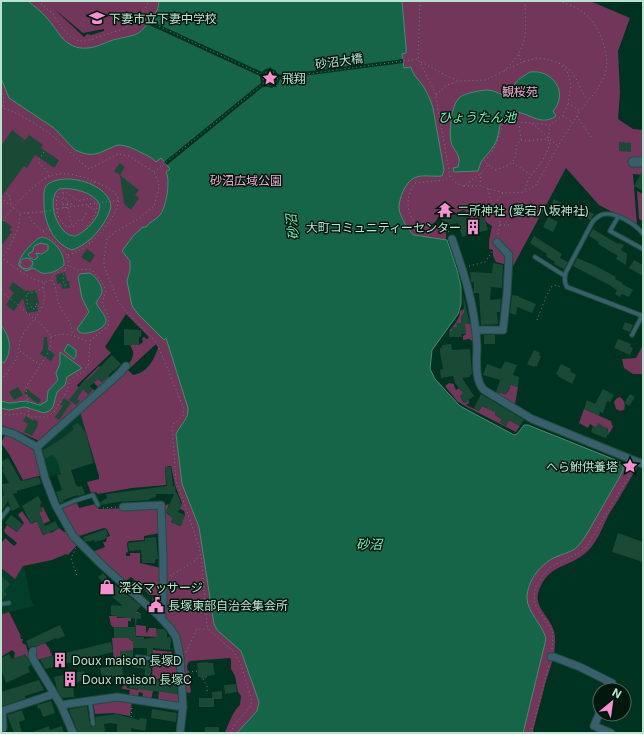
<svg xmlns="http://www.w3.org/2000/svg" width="644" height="734" viewBox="0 0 644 734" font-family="Inter,'Noto Sans JP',sans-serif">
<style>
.built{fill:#043d29}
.green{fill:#72365b;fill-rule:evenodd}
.water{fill:#166549;stroke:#478b71;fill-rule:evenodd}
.pier{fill:#003221}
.building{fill:#1a4936}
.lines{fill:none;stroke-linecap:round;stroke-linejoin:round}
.service-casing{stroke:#1e4e3d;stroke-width:5.5}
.minor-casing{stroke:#1e4e3d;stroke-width:9}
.tertiary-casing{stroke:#1e4e3d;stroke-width:11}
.path{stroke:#5b8976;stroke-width:1;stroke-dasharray:1 3;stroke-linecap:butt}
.service{stroke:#395f6d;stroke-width:3.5}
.minor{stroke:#395f6d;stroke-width:7}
.tertiary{stroke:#395f6d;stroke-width:9}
.path-bridge{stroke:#5b8976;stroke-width:1;stroke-dasharray:1 3;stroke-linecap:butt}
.labels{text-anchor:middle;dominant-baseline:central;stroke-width:3;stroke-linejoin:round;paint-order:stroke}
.poi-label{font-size:12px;fill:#bae3cf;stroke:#00170d;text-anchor:start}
.street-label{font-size:12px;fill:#bae3cf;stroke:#00170d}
.park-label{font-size:12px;fill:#f8a7d5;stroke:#00170d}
.water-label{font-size:13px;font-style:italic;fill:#72f4bf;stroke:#00170d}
</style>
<rect width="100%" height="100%" fill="#003221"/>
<g class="built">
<polygon points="80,412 95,463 45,478 37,447"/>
<polygon points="23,566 24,566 31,600 34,606 3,614 1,612 1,568 9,575"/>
</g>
<g class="green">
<path d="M1,1H590L630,18L618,51L620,93L618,119L633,129L643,130V175L633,174L637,225L599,205L566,168L511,270L508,265L496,262L493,256V250L489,249V241L492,226L486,222L484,217L469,220L466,212L464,210L451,215L440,205L443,216L438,217L436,221L431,225V226L440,225L446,229V239L457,270L461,287V304L458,314L432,350L430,369L435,379L460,406L514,435L517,434L524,425H528L618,461L623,465L631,463L637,467C628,483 619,499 609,514C602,528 596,546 583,555C566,568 549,565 539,590C532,609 554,618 555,637C556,652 551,666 546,681C542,698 537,714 533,731L535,733H220L225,732C229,723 233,711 240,705L241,696L238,692L235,676L231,669V660L230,658L190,661L188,663L187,666L191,692L189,693L183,691L181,657L165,617L166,556L163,522L165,521L163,506L169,504L166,513L173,518L171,522L180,526L185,515L184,511L180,509V506L182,503L175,485L171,466L165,467L166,485L132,488L98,494L96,492L91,493L87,482L99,479V476L80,412L39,441L18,431L1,425ZM53,8L83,33L104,29V31L91,35L87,34L84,37ZM126,314L149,337L147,339L144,337L142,338L143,342L139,345H130C136,355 133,357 127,367L129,369L156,344L158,348C154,360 147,373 133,375L128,370L117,380L109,381L111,379L108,376L102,382L98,379L102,370L99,366L85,380L93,382L100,389L96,393L93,389L88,394L81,387H78L77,385L111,353L105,347Z"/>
<polygon points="637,191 643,194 643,221 639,219"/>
<path d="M464,309L465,315H462L461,322L473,325L474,342L469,339L463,340V336L466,334L457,323V327H454L452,331H449C454,325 460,319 460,311Z"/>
<polygon points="643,345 643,374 633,374 624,368 622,359 636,358"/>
<polygon points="449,383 454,384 454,386 456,390 459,388 461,391 468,390 460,396 464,403 469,400 469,403 466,405 479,411 482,406 496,412 495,415 502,419 500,422 506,426 509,420 520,426 516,432 465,406 457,401 445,386"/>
<polygon points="509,384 518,387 515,404 512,404 497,395 496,392 506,394 510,388"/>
<path d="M620,397C624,400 626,404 624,410L620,411L616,409L614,402L617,398Z"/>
<polygon points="584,409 611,421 613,427 608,435 608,429 597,425 596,428 590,424 588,428 579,423"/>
<polygon points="5,435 12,436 36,450 43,475 23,480 9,454 1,443"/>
<polygon points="77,503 79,508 95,504 99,509 158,507 160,533 144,536 144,540 129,541 127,543 128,552 126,553 126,556 130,556 130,553 140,553 140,563 161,568 160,596 150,595 131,577 125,582 92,552 105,547 103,542 106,542 107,537 110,536 107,529 104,528 76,537 60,510 73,504"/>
<polygon points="43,507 50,521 39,526 43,535 50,532 51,533 59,528 64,532 67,531 78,544 68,555 66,554 52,560 23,566 15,579 1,568 1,544 5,538 14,546 17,543 5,533 4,530 7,525 17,532 24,523 18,515 22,511 31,524 42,519 37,509"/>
<polygon points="1,612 3,614 9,612 20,634 21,639 23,639 22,643 26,645 30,660 29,660 25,654 24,654 24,656 14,659 15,653 12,650 1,657"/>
<polygon points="135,612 139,612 139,615 137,615 136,625 146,626 146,632 147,633 149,628 156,628 157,637 136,636"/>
<polygon points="109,616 117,616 117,618 125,618 125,617 131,618 131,621 128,621 128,628 113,627 111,625"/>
<polygon points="112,638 129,638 130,640 133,641 133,657 130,658 130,664 114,663"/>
<polygon points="45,643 49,648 52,656 36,660 31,649"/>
<polygon points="153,650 172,652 172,659 153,657"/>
<polygon points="153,661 179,663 180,683 152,678"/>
<polygon points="125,680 127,688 138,690 139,687 153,691 151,700 142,698 143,693 139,692 138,697 129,696 130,690 122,689"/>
<polygon points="180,684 181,704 158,700 159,691 178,694"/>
<polygon points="117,698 132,700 130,716 113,713 95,714 93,701"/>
</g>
<g class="water">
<path d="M1,1H28C34,6 41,11 46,17C60,32 64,50 88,48C99,47 107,41 117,39C134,35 141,36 149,20L153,19L158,8L159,1H402L406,47V53L402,54L404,68L411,67C413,76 421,82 425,89C428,95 431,101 433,108L444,170L442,176C433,177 422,174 414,178C405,183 399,198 399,208C399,215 409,232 414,235L447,240L457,270L461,287V304L458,314L432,350L430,369L435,379L460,406L514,435L517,434L524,425H528L618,461L623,465V470L620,476C612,490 604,504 596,518C590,528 585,539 577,547C572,552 565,553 558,556C542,562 527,580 527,598C527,612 543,625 546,639L523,733H237L257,711L259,702L241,651L217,630L214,624L199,527L182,484L176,434C180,425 189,419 188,408L166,338L164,340L138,314L132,306L127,281L130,270V261L122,251L133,236L143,227H146C149,222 156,220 160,215C166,208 171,180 166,172L170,169L161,158L156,162C152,157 146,155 140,152C134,149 126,145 119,145C115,145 112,148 108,149C94,156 89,156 75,150L54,128L9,98L1,78Z"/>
<path d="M530,72C553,69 569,93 553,111L556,116C537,130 523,103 506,116C498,123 500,130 497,139C494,148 486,155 481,162C480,165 479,168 478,171L454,172L453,168L458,167C462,153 454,153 451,142C449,131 451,106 459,98C464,93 482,90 488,90C495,90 499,95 506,95L519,79Z"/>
<path d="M68,179C84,179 110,189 111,207C106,225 90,244 72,250C51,243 43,218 44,199C44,194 43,188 48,184C53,180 62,179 68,179ZM59,189C72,187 94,192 100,205C99,219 87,230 76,236C58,238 45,199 59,189Z"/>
<path d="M42,237C54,239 65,254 64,265C60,270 48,275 42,273C39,272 36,269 33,268L26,271L19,266C17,258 34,239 42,237ZM41,243L48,245V250L42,254L36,253L38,257L36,259C33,261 29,257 28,254L33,251L34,246ZM28,258L33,262L32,266L28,269L22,268L20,265C20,260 23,258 28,258Z"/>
<path d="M89,273C95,275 102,285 102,291C102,295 98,299 96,303C98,308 104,313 106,319C108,329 86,336 79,332L77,329L89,312L82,298L78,277L80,274Z"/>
<path d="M1,325C10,337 13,350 4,363L1,361Z"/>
<polygon points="68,344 76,350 76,356 74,359 64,351"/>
<polygon points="60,352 82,368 67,377 65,385 57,392 53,407 49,411 44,413 25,407 9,410 1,408 1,401 9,403 26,401 40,405 47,401 48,391 58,380 56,373 60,364"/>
</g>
<polygon class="pier" points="149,20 262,72 265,69 270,68 275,70 279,75 403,59 403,63 280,79 278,84 272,88 264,86 167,165 164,162 261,83 260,76 147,24"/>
<g class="building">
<polygon points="12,130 25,140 29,135 43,145 41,148 59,160 55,167 53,167 35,155 27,168 24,166 1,197 1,146"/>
<polygon points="619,142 631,143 631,152 619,151"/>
<polygon points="120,163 125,167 120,175 114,171"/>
<polygon points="643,170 643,191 634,186"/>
<polygon points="120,175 139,190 135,195 139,198 131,210 124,204"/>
<polygon points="554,199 565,205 567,203 575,208 576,205 594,214 590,220 583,216 581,220 569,212 567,214 551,205"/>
<polygon points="448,203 451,215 465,211 468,221 484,217 488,230 462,237 458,223 446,225 446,223 443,224 441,217 443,216 440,205"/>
<polygon points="548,217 558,222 553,232 543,227"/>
<polygon points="1,219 12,227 9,230 12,232 1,246"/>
<polygon points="593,229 618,244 619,243 624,245 621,250 627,254 626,265 616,259 618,256 598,244 599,242 589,236"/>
<polygon points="534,236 562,254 560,258 568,262 564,269 554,264 555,262 546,256 547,254 530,243"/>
<polygon points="87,249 95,255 90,263 81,257"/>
<polygon points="577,258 596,266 616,277 615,279 623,283 622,284 633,290 629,297 622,294 620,297 615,294 617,290 613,288 613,287 573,266"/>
<polygon points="634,260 643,265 643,276 629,268"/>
<polygon points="493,263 503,265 502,288 491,287 490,300 501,299 500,312 497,312 498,324 481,325 479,293 474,293 474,282 471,282 470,272 492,273"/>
<polygon points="65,272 67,281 69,281 70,288 62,289 61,283 57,284 56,275"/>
<polygon points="13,282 25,291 28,290 29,292 36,290 39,304 37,305 38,311 27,313 23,298 14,311 6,305 13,294 14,293 9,288"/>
<polygon points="463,294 470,324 465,323 466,334 461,334 462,337 449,337 449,331 452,331 452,328 454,327 457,327 456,323 461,323 463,313 464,313"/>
<polygon points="512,295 519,296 519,297 536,304 532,313 517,307 516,315 510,313"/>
<polygon points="625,322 633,325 630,332 622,329"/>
<polygon points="124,329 141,330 141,337 139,337 139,345 124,345"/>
<rect x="484" y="335" width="11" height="9"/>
<polygon points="44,337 47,337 48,349 55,355 51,361 40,354 43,349"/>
<polygon points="618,339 631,344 630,346 633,348 630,355 614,348"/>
<polygon points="451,344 452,350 470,349 472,374 470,375 470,377 462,378 474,396 465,403 460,396 463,393 455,383 453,376 441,378 440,370 443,369 440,353 440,348 442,348 442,345"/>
<polygon points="534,350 540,353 539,355 541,356 537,366 535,366 534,367 527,364"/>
<polygon points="112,355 121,364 116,369 115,371 114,370 102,382 98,379 90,386 93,389 88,394 83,389 77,399 80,401 76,405 69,400 85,379 87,380"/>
<polygon points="505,361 517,365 513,375 519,377 518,387 511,385 506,394 496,392 500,380 483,375 487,364 501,369"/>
<polygon points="561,364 571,369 570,371 576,375 572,384 558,376 558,375 556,374"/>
<polygon points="18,387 23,395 14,400 9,392"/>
<polygon points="27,389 41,400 38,404 24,393"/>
<polygon points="603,389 614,395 610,402 607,401 603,413 600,412 599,416 584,409 587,400 595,404"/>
<polygon points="481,394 524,420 520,426 509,420 506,426 500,422 502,419 495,415 496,413 482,406 479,411 474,408"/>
<polygon points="630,394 635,397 629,406 624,403"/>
<polygon points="64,398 71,403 59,420 55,417 63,406 60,405"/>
<polygon points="26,416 33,421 34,419 38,422 37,424 38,425 32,436 24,432 28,424 23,421"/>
<polygon points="78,423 86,433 93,463 71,470 76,485 78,487 82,486 85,494 78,496 78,495 63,500 64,502 60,503 56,492 62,490 57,475 61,474 57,460 52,455 45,459 43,450 60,440 74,429 72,426"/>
<polygon points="598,423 608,429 607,431 609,432 606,438 600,436 591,432 593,426 596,427"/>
<polygon points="8,458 21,481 39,477 41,484 17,491 17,493 13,494 20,507 12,511 8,501 1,512 1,495 4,496 2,484 9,483 2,470 4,469 1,462"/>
<polygon points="165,467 171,467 173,486 175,486 176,493 177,493 182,505 178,512 185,515 181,526 171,522 173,518 169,516 169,514 166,513 174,494 156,494 156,497 149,499 149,500 118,502 101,505 100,502 107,498 106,494 167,486"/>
<polygon points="38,496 42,503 40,505 43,511 39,513 45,526 55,521 59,528 44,535 36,521 31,524 22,506"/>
<polygon points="11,515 23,524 17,532 5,523"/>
<polygon points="106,529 108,535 106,536 107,538 102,540 95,542 94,540 86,542 84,540 83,537"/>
<polygon points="618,533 643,542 643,562 612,552"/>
<polygon points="156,537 158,559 156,559 155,563 142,563 141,550 129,551 128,543 145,541 145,538"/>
<polygon points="103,573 108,579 141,606 135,613 141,613 141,619 117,617 117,616 111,615 111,605 123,606 102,588 105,584 98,577"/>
<polygon points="1,576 10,584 4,591 7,594 1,601"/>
<polygon points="152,597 158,597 157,608 152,603"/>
<polygon points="60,625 65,636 57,639 56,638 36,647 32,646 29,648 26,641"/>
<polygon points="114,627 135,627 136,637 144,637 144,639 157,637 156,629 164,629 167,633 167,637 170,637 171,639 170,650 153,648 153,656 147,655 147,648 133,648 133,640 130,640 130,638 114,638"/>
<polygon points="111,642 113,652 45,669 40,659"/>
<polygon points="133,650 133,657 120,657 120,651"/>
<polygon points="9,654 12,659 25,654 31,665 28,667 30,672 6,683 1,669 1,658"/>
<polygon points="133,660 152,662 150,678 177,683 177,694 129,688 130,681 141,683 141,680 144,681 145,669 132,667"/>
<polygon points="208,662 208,663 213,663 215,675 207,676 207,678 201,679 201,677 198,677 197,663"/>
<polygon points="122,665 123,675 102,678 100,668"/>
<polygon points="84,671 86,680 73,683 74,697 62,698 57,689 54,677"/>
<polygon points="39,680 44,690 25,696 26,698 2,706 1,692"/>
<polygon points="236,684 237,692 225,694 224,685"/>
<polygon points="222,691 222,699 214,699 214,707 199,707 199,698 212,698 212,692"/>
<polygon points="51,701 55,713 43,717 40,708 38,709 37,705"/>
<polygon points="87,706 90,724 91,727 96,726 95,717 116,714 139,720 140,718 147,719 145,731 131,728 131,733 117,733 117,724 110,723 104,724 105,732 78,733 69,710 70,710 70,709"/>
<polygon points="152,709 177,713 176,722 151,718"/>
<polygon points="22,710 25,720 19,722 22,733 14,733 7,715"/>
<polygon points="49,726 50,730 62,726 64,733 30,733"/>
<rect x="205" y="727" width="14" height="6"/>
</g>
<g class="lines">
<defs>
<g id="service">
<polyline points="618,217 610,231 643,249"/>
<path d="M643,234C636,224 613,210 601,215C598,216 596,219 593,221L566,272C564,278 564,282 567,287L643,316"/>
<polyline points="535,257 565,276"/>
<polyline points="632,335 642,316"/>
<polyline points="58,508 74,501 93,495 98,505"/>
<polyline points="1,518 8,509"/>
<polyline points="1,604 9,603"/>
<polyline points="137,657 180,662"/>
<polyline points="90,701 93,724"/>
</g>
<g id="minor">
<path d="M452,239C465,276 475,306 477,346C477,359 474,380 484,390L532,419L643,464"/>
<polyline points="476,330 503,330 507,293 509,255 497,242"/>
<polyline points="1,430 14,434 37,447 45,478 55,504 73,536 103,566 158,615 170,628 176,637 180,657 183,707 180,733"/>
<polyline points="37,447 120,373 126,366"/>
<polyline points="123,507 161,505 163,556 163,604 161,618"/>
<polyline points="33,651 32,655 33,659 61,705"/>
<polyline points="551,657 554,657 580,667 612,683 609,690"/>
<polyline points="600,712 594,726 611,733"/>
<polyline points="1,728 3,728 2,711 54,694"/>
<polyline points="73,733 61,705 117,697 183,707"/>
</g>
<polyline id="tertiary" points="633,162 643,162"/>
</defs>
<use href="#service" class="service-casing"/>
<use href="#minor" class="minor-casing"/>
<use href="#tertiary" class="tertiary-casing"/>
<g class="path">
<polyline points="38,1 53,14 61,27 71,37 78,41 86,41 123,29 134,22 140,18 149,1"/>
<path d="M420,1L418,59L435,92L450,176L444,180L415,183C404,197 406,217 421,228L441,227L449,232"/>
<path d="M559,1C567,4 577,7 584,13C600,25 611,56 605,74C600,88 589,99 581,110"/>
<polyline points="141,18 263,75"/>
<polyline points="519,55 520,59 524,62"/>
<polyline points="421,62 447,76 459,81 486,80 522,62 537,58 546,59 559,63 568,73 571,85 568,103 580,111 561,141 536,185 525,192 503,193 494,205 500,221 498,235"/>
<path d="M559,63C580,73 575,85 588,100"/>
<circle cx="270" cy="78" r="7"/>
<path d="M504,71C529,46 526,35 525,1"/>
<polyline points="277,78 418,59"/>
<path d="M1,90L4,96L3,108C18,112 43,128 54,137C66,147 76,159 89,169L118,154L129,156L154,172L159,183L158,193L154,206L138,219L115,232L107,239L104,260V266L119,303L122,307L156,342L159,348L184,409L183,416L173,424L172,427L176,480L199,546L202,564L207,626L209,630L231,649L236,655L241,665L252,701L250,707L235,724L230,733"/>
<polyline points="436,95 447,85 459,81"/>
<polyline points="563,116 572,122"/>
<polyline points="577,116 591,137"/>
<path d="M532,124C542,130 548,139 558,146"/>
<polyline points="548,138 550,126"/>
<path d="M521,140L525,141L548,139L550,143C548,149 546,155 542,161C534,174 528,174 525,191"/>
<polyline points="44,152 39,159 39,163 46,170 49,176"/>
<polyline points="1,163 4,165"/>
<polyline points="513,163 530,174"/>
<path d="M489,165L495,170C510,165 517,163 516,146L521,140L519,124"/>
<polyline points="154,172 264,83"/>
<polyline points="481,173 480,186 503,193"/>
<path d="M450,176L456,183L464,186L481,173L488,165L484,161C497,150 497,139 503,124C516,121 536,123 550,125L563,115L568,104"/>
<polyline points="86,182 93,183 95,182"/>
<polyline points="464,186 479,186"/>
<polyline points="488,189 490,198 494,204"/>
<polyline points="6,193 9,195 12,207"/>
<polyline points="1,198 20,213 42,212"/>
<polyline points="63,198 64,197 63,192"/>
<polyline points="113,201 120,200"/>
<polyline points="63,204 69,204 67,199 61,199 62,205 63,204 63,208 90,204"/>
<polyline points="65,208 66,205 72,204"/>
<polyline points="68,208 72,226"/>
<path d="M86,213L83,220L80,219L74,226C58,232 53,203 59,193L66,192L78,201L90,198L97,204L96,212"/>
<path d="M3,221C10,210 18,202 27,193C51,169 65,170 96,182C103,186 115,189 118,198C122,209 99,236 91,243C83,249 75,253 66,256"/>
<polyline points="449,224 450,232"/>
<polyline points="500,225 509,225"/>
<polyline points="87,226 92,220 96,212 94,210 94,208 89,208 88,205"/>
<polyline points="43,231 47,228 52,232"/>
<polyline points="10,234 14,238"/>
<polyline points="89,243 93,236"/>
<path d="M1,257C10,263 47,296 53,275C57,272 64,271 67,267C78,250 30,229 28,213"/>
<path d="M1,259C11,244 20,232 20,213"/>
<polyline points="469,266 485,262 494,249"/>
<polyline points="65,270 63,277 64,285 67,285"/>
<path d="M52,280C57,288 56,296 59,304C64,317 73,320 72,335"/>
<path d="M1,292C10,298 17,304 25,311C40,325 59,332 47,355L26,387L29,417"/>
<polyline points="1,297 3,294"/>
<path d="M37,304H35L36,308L32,309V307L28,308L26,294C35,292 42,292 45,282"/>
<polyline points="537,320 546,297 551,287 556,285 561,287"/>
<path d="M51,337C65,331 75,336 89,342"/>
<polyline points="20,351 40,365"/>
<path d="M1,380C6,373 14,365 17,357C20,350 18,343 22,336C32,318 49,310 43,287"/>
<polyline points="1,413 9,415 23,413 29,417 45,417 48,416 54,412 67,391 70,380 84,371 88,365 89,358 90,341 108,326 109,317 102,303 106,291 102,282 92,270 88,269 77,270 68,265"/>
<polyline points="103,508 116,507"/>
<polyline points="76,548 71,558 77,576"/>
<polyline points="170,576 195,561 199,555"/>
<polyline points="552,649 553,639 552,630 537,608 534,601 535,588 543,575 551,567 582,551 587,546 634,468"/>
<polyline points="186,652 197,629 208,629"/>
<polyline points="188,672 198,671"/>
<polyline points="203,679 207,686 207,694"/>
<polyline points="131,717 132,706"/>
<polyline points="531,733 549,664"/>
</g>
<use href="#service" class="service"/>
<use href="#minor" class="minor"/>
<use href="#tertiary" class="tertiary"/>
<g class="path-bridge">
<polyline points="90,204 113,201"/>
<polyline points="42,212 63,208"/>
</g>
</g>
<defs>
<symbol id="school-bare" viewBox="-9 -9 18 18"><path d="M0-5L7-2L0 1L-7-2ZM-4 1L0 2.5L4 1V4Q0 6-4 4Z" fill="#f790ce" stroke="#00170d" stroke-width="2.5" paint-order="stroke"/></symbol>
<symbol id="sight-bare" viewBox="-9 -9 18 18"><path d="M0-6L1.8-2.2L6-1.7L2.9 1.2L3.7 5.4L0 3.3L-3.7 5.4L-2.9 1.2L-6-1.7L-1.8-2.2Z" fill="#f790ce" stroke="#00170d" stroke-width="2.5" paint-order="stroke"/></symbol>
<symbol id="temple-bare" viewBox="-9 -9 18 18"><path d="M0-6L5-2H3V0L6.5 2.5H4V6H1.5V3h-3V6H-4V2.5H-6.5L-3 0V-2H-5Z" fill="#f790ce" stroke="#00170d" stroke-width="2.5" paint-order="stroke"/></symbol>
<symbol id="building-bare" viewBox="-9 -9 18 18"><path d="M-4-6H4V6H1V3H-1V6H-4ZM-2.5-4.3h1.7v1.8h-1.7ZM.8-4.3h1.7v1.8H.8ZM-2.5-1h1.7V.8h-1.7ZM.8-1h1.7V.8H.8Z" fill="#f790ce" stroke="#00170d" stroke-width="2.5" paint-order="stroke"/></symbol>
<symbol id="shop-bare" viewBox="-9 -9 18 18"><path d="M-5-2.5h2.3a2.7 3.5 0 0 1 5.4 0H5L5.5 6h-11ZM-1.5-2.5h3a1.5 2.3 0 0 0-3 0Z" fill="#f790ce" stroke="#00170d" stroke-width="2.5" paint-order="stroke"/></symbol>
<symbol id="civic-bare" viewBox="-9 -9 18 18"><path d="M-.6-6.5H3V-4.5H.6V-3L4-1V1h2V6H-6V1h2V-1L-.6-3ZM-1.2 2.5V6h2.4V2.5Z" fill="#f790ce" stroke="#00170d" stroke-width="2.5" paint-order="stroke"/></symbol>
</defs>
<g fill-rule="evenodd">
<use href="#school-bare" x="86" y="7" width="22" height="22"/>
<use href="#sight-bare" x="259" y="67" width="22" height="22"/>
<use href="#temple-bare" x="434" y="199" width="22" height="22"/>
<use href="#building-bare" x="462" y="216" width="22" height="22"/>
<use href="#sight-bare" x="619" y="455" width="22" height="22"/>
<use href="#shop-bare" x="96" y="576" width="22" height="22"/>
<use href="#civic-bare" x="145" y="594" width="22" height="22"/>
<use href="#building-bare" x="49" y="649" width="22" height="22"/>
<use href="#building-bare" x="59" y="668" width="22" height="22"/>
</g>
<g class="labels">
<g class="poi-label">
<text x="109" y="18">下妻市立下妻中学校</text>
<text x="282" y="78">飛翔</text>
<text x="457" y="210">二所神社 (愛宕八坂神社)</text>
<text x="461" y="227" text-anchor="end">大町コミュニティーセンター</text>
<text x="618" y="466" text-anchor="end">へら鮒供養塔</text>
<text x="119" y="587">深谷マッサージ</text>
<text x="168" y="605">長塚東部自治会集会所</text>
<text x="72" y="660">Doux maison 長塚D</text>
<text x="82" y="679">Doux maison 長塚C</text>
</g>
<g class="street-label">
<text transform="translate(339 61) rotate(-8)">砂沼大橋</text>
</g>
<g class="park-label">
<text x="520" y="91">観桜苑</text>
<text x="246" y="180">砂沼広域公園</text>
</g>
<g class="water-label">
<text x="477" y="117">ひょうたん池</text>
<text transform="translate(292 227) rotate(-97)">砂沼</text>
<text x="369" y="544">砂沼</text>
</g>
</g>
<rect width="644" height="734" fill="none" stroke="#bae3cf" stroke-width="4"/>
<g transform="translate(612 702) rotate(29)"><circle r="19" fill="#00170d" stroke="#4a695b"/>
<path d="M0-3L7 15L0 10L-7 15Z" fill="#f790ce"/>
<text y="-6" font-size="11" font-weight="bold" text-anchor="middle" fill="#bae3cf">N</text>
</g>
</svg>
